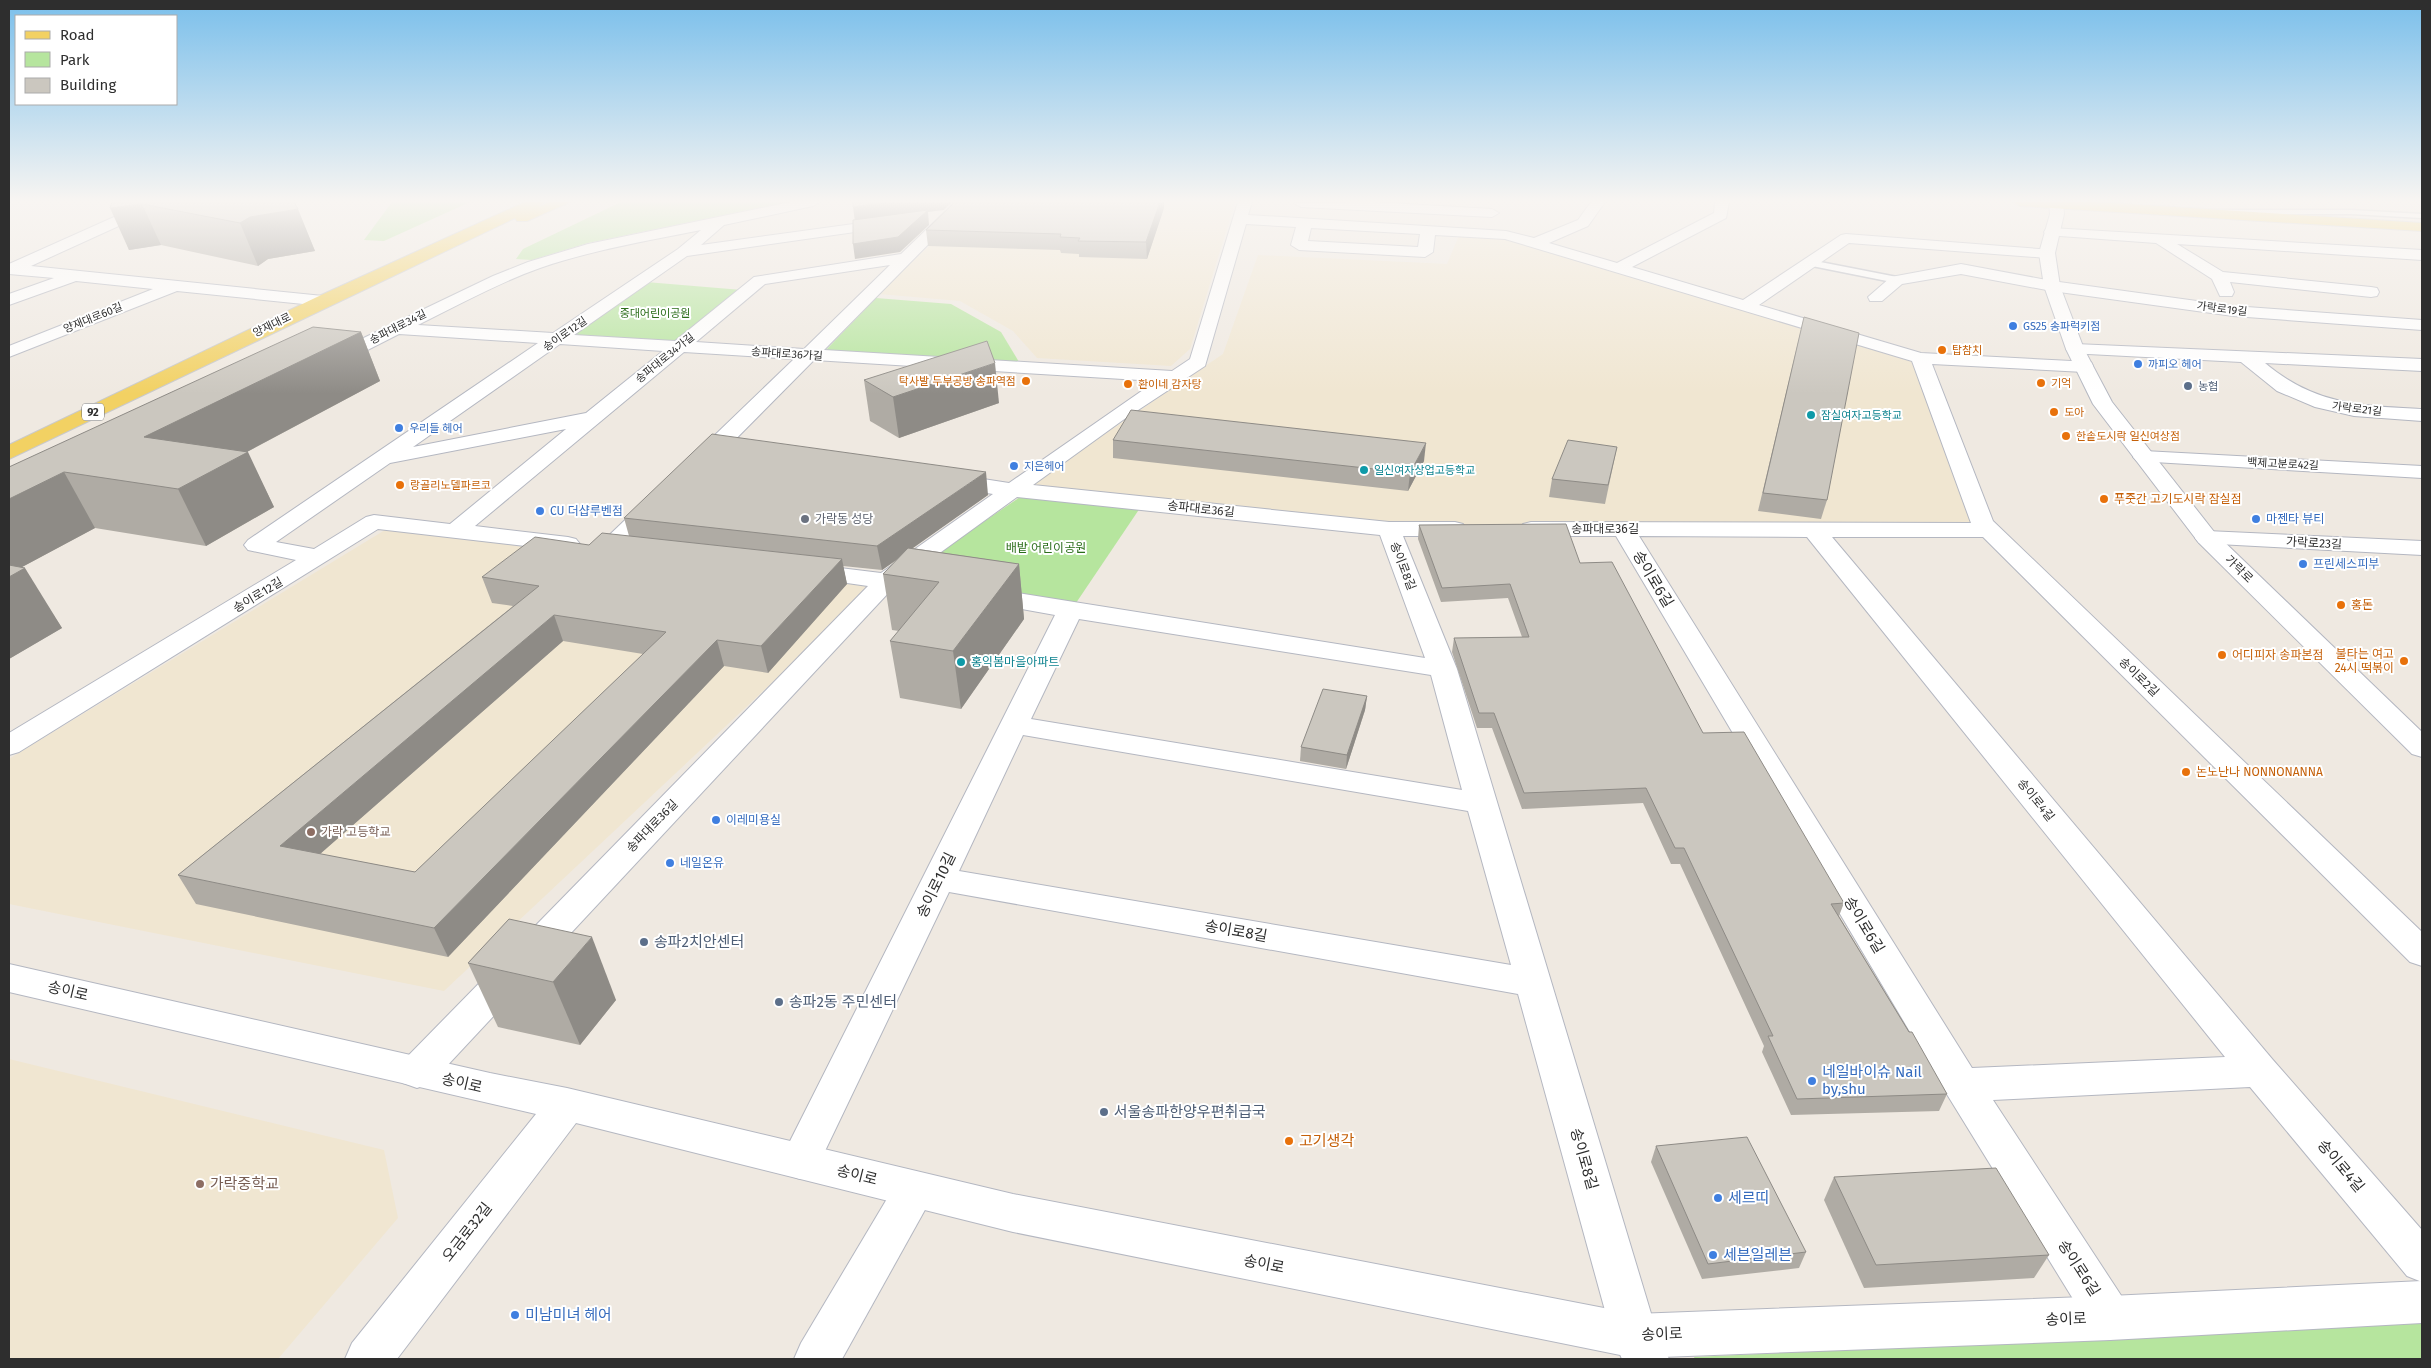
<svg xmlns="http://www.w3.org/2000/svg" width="2431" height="1368" viewBox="0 0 2431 1368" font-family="'Fira Sans','Noto Sans KR',sans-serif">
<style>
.education{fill:#f0e6d1}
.green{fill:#b6e59e}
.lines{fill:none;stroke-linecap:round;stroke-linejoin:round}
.service-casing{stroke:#b4b7c1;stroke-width:3}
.minor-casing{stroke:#b4b7c1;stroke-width:2}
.tertiary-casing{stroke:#b4b7c1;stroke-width:2}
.primary-casing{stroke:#c9c9c9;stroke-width:2}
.service{fill:#fff;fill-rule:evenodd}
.minor{fill:#fff;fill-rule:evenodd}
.tertiary{fill:#fff;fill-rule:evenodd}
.primary{fill:#f2d163;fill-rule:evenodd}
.wall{fill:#afaba4;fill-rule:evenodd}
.shaded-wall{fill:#8e8b86}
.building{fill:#cbc7bf;stroke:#8e8b86;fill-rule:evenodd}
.shop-dot{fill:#3f7fe0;stroke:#fff;stroke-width:2}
.food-dot{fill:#e8710a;stroke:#fff;stroke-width:2}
.service-dot{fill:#5c6f8a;stroke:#fff;stroke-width:2}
.culture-dot{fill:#0f9aa8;stroke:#fff;stroke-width:2}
.worship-dot{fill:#6b7280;stroke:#fff;stroke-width:2}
.education-dot{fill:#8d6e63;stroke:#fff;stroke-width:2}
.labels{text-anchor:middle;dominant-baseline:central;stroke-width:4;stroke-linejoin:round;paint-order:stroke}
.far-street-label{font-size:11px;fill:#2e2e2e;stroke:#fff}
.far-park-label{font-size:11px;fill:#2c6e1b;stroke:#fff}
.far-shop-label{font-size:11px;fill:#366cbe;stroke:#fff;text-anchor:start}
.far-food-label{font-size:11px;fill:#c56008;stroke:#fff;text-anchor:start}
.far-service-label{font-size:11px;fill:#4e5e75;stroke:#fff;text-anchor:start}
.shield{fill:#fff;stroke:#6d6d6d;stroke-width:1}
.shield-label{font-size:11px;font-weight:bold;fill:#2e2e2e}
.far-culture-label{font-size:11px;fill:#0d838f;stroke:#fff;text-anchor:start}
.food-label{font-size:12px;fill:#c56008;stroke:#fff;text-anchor:start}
.street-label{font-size:12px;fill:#2e2e2e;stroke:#fff}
.shop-label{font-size:12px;fill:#366cbe;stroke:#fff;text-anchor:start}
.worship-label{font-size:12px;fill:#5b616d;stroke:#fff;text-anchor:start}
.park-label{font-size:12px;fill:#2c6e1b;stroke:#fff}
.culture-label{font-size:12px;fill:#0d838f;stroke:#fff;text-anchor:start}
.education-label{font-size:12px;fill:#785e54;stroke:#fff;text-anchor:start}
.near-street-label{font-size:15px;fill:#2e2e2e;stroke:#fff}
.near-service-label{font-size:15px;fill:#4e5e75;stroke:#fff;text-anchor:start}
.near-shop-label{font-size:15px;fill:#366cbe;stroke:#fff;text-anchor:start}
.near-food-label{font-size:15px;fill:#c56008;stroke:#fff;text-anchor:start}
.near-education-label{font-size:15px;fill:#785e54;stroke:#fff;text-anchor:start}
</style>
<rect width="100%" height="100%" fill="#efe9e1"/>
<g class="education">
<polygon points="975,202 1235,202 1190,349 1171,366 1037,358 1013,331 960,301 879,294"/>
<polygon points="1460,233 1499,235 1912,359 1974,525 1388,525 1028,486 1223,354 1258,255 1447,264"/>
<polygon points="385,530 877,584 444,991 9,904 9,759"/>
<polygon points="9,1059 384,1150 398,1218 278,1359 9,1359"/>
</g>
<g class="green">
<polygon points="392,202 470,202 384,241 364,240"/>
<polygon points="621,202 787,202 588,243 532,260 516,259 523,249"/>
<polygon points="646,282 742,290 676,343 568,337"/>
<polygon points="876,298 951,304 1001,332 1019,362 825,351"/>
<polygon points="1023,495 1140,508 1076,603 901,578"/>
<polygon points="2422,1323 2422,1359 1695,1359 1694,1357"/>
</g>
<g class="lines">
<defs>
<g id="service">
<polygon points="2211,210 2351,210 2422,214 2422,218 2351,214 2208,214 2207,212"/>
<polygon points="1810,260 1897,277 1901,280 1897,283 1807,265 1807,261"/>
</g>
<g id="minor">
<polygon points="130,202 144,202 134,219 31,266 323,296 329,297 331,301 329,305 323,306 177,291 9,357 9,346 153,289 76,281 9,305 9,294 54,278 9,274 9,264 123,213"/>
<path d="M791,202H820L813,206L724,225L701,245L890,219L897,223L890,227L687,256L574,335L675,341L754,277L901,254L955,202H970L824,350L1172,371L1190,359L1238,202H1252L1248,215L1506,231L1534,238L1578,220L1591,202H1605L1588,226L1549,243L1617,263L1714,213L1715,202H1729L1726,218L1632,267L1743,300L1841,235L1846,234L2052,250L2055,253L2052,256L2047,258L1849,243L1759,305L1921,353L2091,362L2093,366L2091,370L2084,372L1932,364L1993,521L2422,932V966L2410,962L1983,537H1832L2273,1060L2422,1230V1282L2407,1276L2250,1087L1993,1100L2126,1303L2133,1318L2126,1333L2110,1340L2094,1333L1948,1096L1616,536H1531L1523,534L1519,529L1523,524L1531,522L1971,523L1912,361L1505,239L1435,235L1433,252L1425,257L1299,250L1291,245L1296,227L1246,224L1205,366L1123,420L1033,485L1389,522H1455L1463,524L1467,529L1463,534L1455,536H1403L1457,669L1656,1330L1669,1359H1622L1612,1336L1518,994L949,892L814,1174L800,1179L786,1174L780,1161L1055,615L977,601L973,596L977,591L986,588L1425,658L1380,535L1017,497L908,576L930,580L933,585L930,590L921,592L892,589L431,1083L417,1088L403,1083L398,1072L403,1061L868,586L798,576L795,571L798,566L807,564L881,573L993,494L943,486L940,481L943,476L951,474L1009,483L1156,381L814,360L707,468L699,469L691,468L688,463L691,458L794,359L684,352L475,526L568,537L576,539L580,544L576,549L568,551L378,529L19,752L9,755V733L296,560L248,550L244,545L248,540L538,343L399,334L338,365H324L322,361L324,357L493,276L528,262L588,244ZM1311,228L1420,234L1418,247L1308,241ZM701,230L678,249L553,333L418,325C458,305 498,283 540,268C592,250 647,241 701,230ZM890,265L804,349L696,342L765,284ZM560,344L663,351L586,413L413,447ZM566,429L450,524L374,515L366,517L314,549L276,542L390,463ZM1639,536L1807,537L2225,1057L1972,1068ZM1079,619L1431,675L1462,790L1031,719ZM1023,735L1468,811L1511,965L959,871Z"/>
<polygon points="1372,202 1492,209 1499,213 1492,217 1301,207 1294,203"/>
<polygon points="2051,228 2422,250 2422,260 2177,244 2223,272 2371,287 2377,288 2379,292 2377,296 2371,297 2230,282 2234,292 2232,296 2220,296 2212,279 2156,243 2046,235 2044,232 2046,229"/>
<polygon points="1961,264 2052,281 2233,306 2422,320 2422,330 2233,316 2052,291 1961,274 1902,284 1882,301 1870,301 1868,297 1891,277"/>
<path d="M2075,344L2422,359V371L2265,363C2315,405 2361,406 2422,409V421L2354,416L2315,407L2277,391L2241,362L2069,353L2066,349L2069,345Z"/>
<polygon points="2144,451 2422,466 2422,478 2137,461 2133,457 2137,453"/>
<polygon points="655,497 663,499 666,504 663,509 617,553 609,555 601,553 597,548 601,543 647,499"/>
<polygon points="2207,531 2422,541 2422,555 2199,543 2195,538 2199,533"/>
<polygon points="915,1171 930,1177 936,1190 842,1359 794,1359 801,1343 900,1177"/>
</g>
<g id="tertiary">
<polygon points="2049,202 2063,202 2064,214 2055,253 2060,286 2084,349 2112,402 2215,533 2422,732 2422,757 2412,754 2199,543 2093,404 2066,349 2044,286 2039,253 2050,214"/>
<polygon points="9,964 490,1073 567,1088 1013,1194 1635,1314 2110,1296 2422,1281 2422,1323 2110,1340 1635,1358 1013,1232 576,1123 397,1359 345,1359 352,1343 536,1114 9,992"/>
</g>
<g id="primary">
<polygon points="525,202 544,202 538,207 549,202 570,202 527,221 517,221 515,218 9,459 9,445 317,297"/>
<polygon points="2013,202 2096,202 2422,223 2422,231 2020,206"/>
</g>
</defs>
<use href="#service" class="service-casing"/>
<use href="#minor" class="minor-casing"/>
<use href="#tertiary" class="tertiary-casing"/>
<use href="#primary" class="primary-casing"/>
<use href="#service" class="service"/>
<use href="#minor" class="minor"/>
<use href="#tertiary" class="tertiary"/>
<use href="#primary" class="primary"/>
</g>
<g class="wall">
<polygon points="112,202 294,202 315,251 268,259 258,266 161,245 129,250"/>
<polygon points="1164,208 1147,259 1079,257 1079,254 1061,253 1060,250 928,246 926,230"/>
<polygon points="1804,317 1827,500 1821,519 1758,511"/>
<polygon points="361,332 380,381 247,452 274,507 206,546 95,528 22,567 62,628 9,659 9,467"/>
<polygon points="864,380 999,403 899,438 870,421"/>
<polygon points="1113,440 1424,461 1408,491 1113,458"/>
<polygon points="1617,447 1605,504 1549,497 1552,479"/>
<path d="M988,495L912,548L1019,564L1024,619L961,709L900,698L890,641L899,631L892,630L883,574L898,559L882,570L843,566L847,584L768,673L724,666L448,957L196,904L178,875L513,606L492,603L482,577L589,545L629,536L624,518ZM563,641L643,654L415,872L320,854Z"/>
<polygon points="1419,525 1580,563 1703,733 1844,903 1839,916 1947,1094 1939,1111 1791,1115 1762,1052 1764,1046 1680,864 1671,864 1643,803 1522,809 1492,728 1477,728 1452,652 1454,638 1522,637 1508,598 1441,602 1418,539"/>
<polygon points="1367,696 1365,710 1346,769 1300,761 1301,747"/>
<polygon points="509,919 616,1000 580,1045 498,1027 468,963"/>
<polygon points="1656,1146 1806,1252 1799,1268 1702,1279 1651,1162"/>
<polygon points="1834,1177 2049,1255 2034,1278 1864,1288 1824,1200"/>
</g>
<g class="shaded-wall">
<polygon points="886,202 952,202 944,210 928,212 929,225 900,252 855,259 853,244 855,222 853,207"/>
<polygon points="1160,202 1164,202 1164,208 1147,259 1146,242"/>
<polygon points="142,204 161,245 129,250 110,208"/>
<polygon points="298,209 315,251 268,259 258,266 240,223 250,217"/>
<polygon points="361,332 380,381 177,489 144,437"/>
<polygon points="995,363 999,403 899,438 893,397"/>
<polygon points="1426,443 1424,461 1408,491 1410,473"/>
<polygon points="248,452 274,507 206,546 178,489"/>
<polygon points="64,472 95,528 9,574 9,499"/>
<polygon points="986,472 988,495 882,570 877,546"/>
<polygon points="842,559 847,584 768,673 761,646"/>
<polygon points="1019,564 1024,619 961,709 953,651"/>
<polygon points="25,568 62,628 9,659 9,577"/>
<polygon points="554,615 563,641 296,875 280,846"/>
<polygon points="717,640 724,666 448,957 434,928"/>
<polygon points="1367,696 1365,710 1346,769 1347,755"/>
<polygon points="592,937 616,1000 580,1045 553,982"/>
</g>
<g class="building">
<polygon points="112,202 294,202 298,209 250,217 240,223 142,204 110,208"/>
<polygon points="853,202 886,202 853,207"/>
<polygon points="955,202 1160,202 1146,242 1078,241 1080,238 1060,237 1061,234 926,230"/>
<polygon points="928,210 898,237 853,244 853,220"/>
<polygon points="1804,317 1859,333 1827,500 1763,493"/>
<polygon points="313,327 361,332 144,437 248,452 178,489 64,472 9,499 9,467"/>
<polygon points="987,341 995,363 893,397 864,380"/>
<polygon points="1131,410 1426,443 1410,473 1113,440"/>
<polygon points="712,434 986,472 877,546 624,518"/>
<polygon points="1568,440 1617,447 1608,485 1552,479"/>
<polygon points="1566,524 1580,563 1612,562 1703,733 1744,732 1844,903 1831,904 1909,1032 1912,1032 1947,1094 1797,1099 1768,1036 1773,1036 1684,848 1675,848 1646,788 1524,793 1494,713 1479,713 1454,638 1529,637 1510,584 1442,588 1419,525"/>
<path d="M602,533L842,559L761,646L717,640L434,928L178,875L539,586L482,577L535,537L589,545ZM554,615L666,632L415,872L280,846Z"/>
<polygon points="908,548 1019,564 953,651 890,641 939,582 883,574"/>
<polygon points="9,565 25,568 9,577"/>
<polygon points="1323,689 1367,696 1347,755 1301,747"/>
<polygon points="509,919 592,937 553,982 468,963"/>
<polygon points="1747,1137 1806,1252 1708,1264 1656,1146"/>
<polygon points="1996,1168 2049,1255 1876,1265 1834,1177"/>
</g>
<linearGradient id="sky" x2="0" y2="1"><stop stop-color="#7abfeb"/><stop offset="0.51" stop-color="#f8f5f2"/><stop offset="1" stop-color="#f8f5f2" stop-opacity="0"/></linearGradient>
<rect width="2431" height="394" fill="url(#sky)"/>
<g class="shop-dot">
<circle cx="2013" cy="326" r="5"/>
<circle cx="2138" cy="364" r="5"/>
<circle cx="399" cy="428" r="5"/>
<circle cx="1014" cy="466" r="5"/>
<circle cx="540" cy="511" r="5"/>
<circle cx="2256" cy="519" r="5"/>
<circle cx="2303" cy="564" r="5"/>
<circle cx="716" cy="820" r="5"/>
<circle cx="670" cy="863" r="5"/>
<circle cx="1812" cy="1081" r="5"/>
<circle cx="1718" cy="1198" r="5"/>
<circle cx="1713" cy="1255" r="5"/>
<circle cx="515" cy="1315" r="5"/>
</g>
<g class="food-dot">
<circle cx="1942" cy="350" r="5"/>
<circle cx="1026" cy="381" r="5"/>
<circle cx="2041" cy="383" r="5"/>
<circle cx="1128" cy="384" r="5"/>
<circle cx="2054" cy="412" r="5"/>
<circle cx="2066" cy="436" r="5"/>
<circle cx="400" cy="485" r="5"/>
<circle cx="2104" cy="499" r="5"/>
<circle cx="2341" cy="605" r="5"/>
<circle cx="2222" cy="655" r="5"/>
<circle cx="2404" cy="661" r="5"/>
<circle cx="2186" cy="772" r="5"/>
<circle cx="1289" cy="1141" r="5"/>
</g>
<g class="service-dot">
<circle cx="2188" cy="386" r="5"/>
<circle cx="644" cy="942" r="5"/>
<circle cx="779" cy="1002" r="5"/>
<circle cx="1104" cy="1112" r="5"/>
</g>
<g class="culture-dot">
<circle cx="1811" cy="415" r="5"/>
<circle cx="1364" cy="470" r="5"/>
<circle cx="961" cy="662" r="5"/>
</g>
<circle class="worship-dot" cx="805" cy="519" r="5"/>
<g class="education-dot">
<circle cx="311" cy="832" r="5"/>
<circle cx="200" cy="1184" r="5"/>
</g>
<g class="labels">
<g class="far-street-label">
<text transform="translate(2222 309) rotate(7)">가락로19길</text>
<text transform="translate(93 318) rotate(-22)">양재대로60길</text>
<text transform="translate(272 325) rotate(-26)">양재대로</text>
<text transform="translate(398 327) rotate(-27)">송파대로34길</text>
<text transform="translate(565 334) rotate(-35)">송이로12길</text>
<text transform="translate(787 354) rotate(4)">송파대로36가길</text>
<text transform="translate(665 358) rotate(-39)">송파대로34가길</text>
<text transform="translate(2357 409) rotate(7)">가락로21길</text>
<text transform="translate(2283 464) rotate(3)">백제고분로42길</text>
</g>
<g class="far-park-label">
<text x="655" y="313">중대어린이공원</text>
</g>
<g class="far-shop-label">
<text x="2023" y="326">GS25 송파럭키점</text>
<text x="2148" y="364">까피오 헤어</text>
<text x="409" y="428">우리들 헤어</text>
<text x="1024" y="466">지은헤어</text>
</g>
<g class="far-food-label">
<text x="1952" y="350">탑참치</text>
<text x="1016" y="381" text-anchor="end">탁사발 두부공방 송파역점</text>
<text x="2051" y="383">기억</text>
<text x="1138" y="384">환이네 감자탕</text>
<text x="2064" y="412">도아</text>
<text x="2076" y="436">한솥도시락 일신여상점</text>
<text x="410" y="485">랑골리노델파르코</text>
</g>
<g class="far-service-label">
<text x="2198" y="386">농협</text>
</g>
<rect class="shield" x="82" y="403.5" width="22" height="17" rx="4"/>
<g class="shield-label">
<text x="93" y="412">92</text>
</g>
<g class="far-culture-label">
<text x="1821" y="415">잠실여자고등학교</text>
<text x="1374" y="470">일신여자상업고등학교</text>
</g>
<g class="food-label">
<text x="2114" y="499">푸줏간 고기도시락 잠실점</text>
<text x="2351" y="605">홍돈</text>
<text x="2394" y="654" text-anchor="end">불타는 여고<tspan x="2394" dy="14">24시 떡볶이</tspan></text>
<text x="2232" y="655">어디피자 송파본점</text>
<text x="2196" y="772">논노난나 NONNONANNA</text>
</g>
<g class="street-label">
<text transform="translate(1201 509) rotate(6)">송파대로36길</text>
<text x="1605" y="529">송파대로36길</text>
<text transform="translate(2314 543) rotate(3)">가락로23길</text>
<text transform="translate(1403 566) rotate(69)">송이로8길</text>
<text transform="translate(2239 569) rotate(44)">가락로</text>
<text transform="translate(258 595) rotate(-31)">송이로12길</text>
<text transform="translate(2139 677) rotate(44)">송이로2길</text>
<text transform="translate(2036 800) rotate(51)">송이로4길</text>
<text transform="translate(652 826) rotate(-46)">송파대로36길</text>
</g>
<g class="shop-label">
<text x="550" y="511">CU 더샵루벤점</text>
<text x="2266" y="519">마젠타 뷰티</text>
<text x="2313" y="564">프린세스피부</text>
<text x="726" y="820">이레미용실</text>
<text x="680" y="863">네일온유</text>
</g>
<g class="worship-label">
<text x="815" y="519">가락동 성당</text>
</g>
<g class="park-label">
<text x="1046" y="548">배밭 어린이공원</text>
</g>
<g class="culture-label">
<text x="971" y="662">홍익봄마을아파트</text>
</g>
<g class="education-label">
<text x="321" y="832">가락 고등학교</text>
</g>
<g class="near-street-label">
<text transform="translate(1653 579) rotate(59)">송이로6길</text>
<text transform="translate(936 885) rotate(-64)">송이로10길</text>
<text transform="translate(1864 925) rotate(59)">송이로6길</text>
<text transform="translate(1236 931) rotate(10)">송이로8길</text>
<text transform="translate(68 991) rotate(13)">송이로</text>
<text transform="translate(462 1083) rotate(13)">송이로</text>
<text transform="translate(1584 1159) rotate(74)">송이로8길</text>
<text transform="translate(2341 1166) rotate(50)">송이로4길</text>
<text transform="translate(857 1175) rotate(14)">송이로</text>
<text transform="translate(467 1232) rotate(-52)">오금로32길</text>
<text transform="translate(1264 1264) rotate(11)">송이로</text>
<text transform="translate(2079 1268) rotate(57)">송이로6길</text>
<text transform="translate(2066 1319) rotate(-2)">송이로</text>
<text transform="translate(1662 1334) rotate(-2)">송이로</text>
</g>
<g class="near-service-label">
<text x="654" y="942">송파2치안센터</text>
<text x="789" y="1002">송파2동 주민센터</text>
<text x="1114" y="1112">서울송파한양우편취급국</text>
</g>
<g class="near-shop-label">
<text x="1822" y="1072">네일바이슈 Nail<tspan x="1822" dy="17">by,shu</tspan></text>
<text x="1728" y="1198">세르띠</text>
<text x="1723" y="1255">세븐일레븐</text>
<text x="525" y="1315">미남미녀 헤어</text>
</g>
<g class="near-food-label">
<text x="1299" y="1141">고기생각</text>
</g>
<g class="near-education-label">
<text x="210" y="1184">가락중학교</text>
</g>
</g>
<rect width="2431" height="1368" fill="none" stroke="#2e2e2e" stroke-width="20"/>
<rect x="15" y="15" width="162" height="90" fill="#ffffff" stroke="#ababab"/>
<rect x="25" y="31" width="25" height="8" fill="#f2d163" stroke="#ababab"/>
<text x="60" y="40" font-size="15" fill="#2e2e2e">Road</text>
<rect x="25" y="52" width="25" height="15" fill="#b6e59e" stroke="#ababab"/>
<text x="60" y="65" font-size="15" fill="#2e2e2e">Park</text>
<rect x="25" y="78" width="25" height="15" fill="#cbc7bf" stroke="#ababab"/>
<text x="60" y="90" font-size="15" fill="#2e2e2e">Building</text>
</svg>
